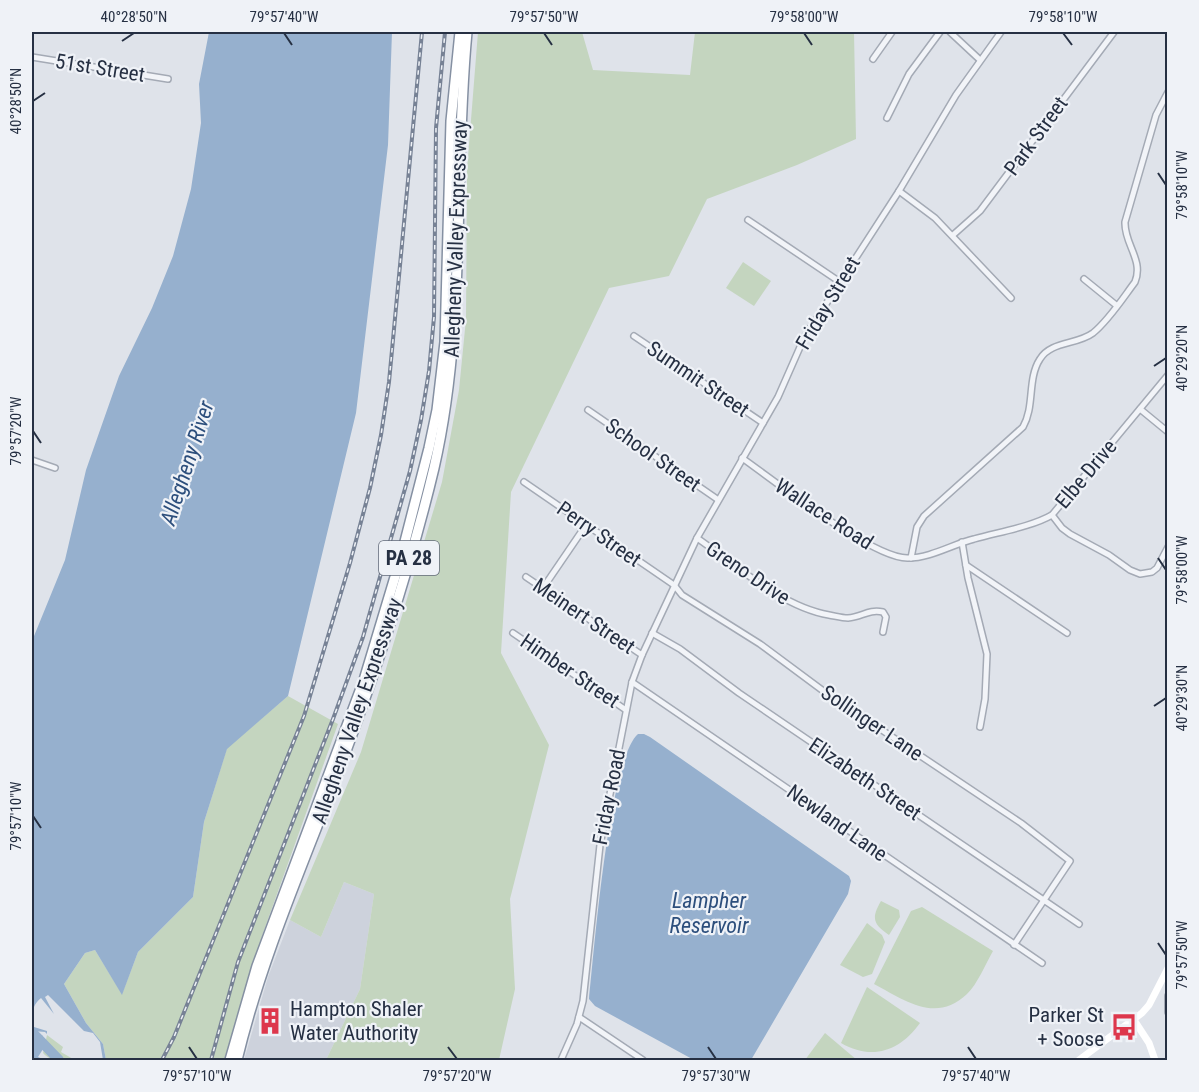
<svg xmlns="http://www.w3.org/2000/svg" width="1199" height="1092" viewBox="0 0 1199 1092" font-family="'Roboto Condensed',sans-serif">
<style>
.built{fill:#cdd2dc}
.green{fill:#c4d5bf}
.water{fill:#96b0ce}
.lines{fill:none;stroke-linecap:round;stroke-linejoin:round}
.river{stroke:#96b0ce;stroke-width:10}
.street-casing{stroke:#a4aab5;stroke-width:8}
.highway-casing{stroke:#8590a2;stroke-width:12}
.street{stroke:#f2f4f8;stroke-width:5}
.secondary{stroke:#fff;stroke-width:7}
.highway{stroke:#fff;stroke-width:9}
.rail-casing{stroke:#778295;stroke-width:4}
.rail{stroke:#eff2f7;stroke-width:1.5;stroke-dasharray:4.5;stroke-linecap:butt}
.ticks{fill:none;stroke:#263043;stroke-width:2}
.labels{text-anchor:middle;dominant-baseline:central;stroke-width:4.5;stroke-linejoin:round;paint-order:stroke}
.shield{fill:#eff2f7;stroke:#626a79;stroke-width:1.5}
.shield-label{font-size:20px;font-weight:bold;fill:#263043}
.street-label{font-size:21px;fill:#263043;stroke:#eff2f7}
.poi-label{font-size:21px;fill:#263043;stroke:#eff2f7;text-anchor:start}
.water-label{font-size:22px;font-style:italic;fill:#2c4e7c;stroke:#eff2f7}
.neatline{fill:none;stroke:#263043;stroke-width:2}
.ticks-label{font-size:15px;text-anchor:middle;fill:#263043}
</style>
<rect width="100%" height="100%" fill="#dfe3ea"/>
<polygon class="built" points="344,882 374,894 360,989 326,1060 244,1060 268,977 290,920 321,937"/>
<g class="green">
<polygon points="478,32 582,32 593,70 690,75 695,32 854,32 856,139 797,165 707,199 669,276 609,288 511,492 501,653 549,745 510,899 515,989 499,1060 326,1060 360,989 374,894 344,882 321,937 290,920 361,752 442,482 459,390 466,319 467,170"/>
<polygon points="743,262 771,281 754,306 726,288"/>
<polygon points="288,696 338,724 262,936 224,1060 106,1060 103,1044 86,1023 64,984 85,953 95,950 122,994 138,952 193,897 204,822 227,748"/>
<path d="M881,901L899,910L900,917L889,935C873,924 871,918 881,901Z"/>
<path d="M922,907L993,951C986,963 977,985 967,994C936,1024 904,1000 874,984L911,911Z"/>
<polygon points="867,923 882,935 885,942 872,974 863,977 840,965"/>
<path d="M867,987L920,1023C900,1051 872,1061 841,1043Z"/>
<polygon points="825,1033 857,1060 805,1060"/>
<path d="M47,1035L63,1047L61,1052L73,1059C62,1062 51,1062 43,1053Z"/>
</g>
<g class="water">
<path d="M209,32H392L388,145L356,413L288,696L227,749L204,822L193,897L138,952L122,995L95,950L85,953L64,984L86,1023L103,1044L106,1060H103L100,1042L93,1033L84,1031L48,995L45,997L54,1014L41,998C31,1006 32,1015 34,1027L47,1031V1034L45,1032L34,1031L43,1036V1049L38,1057L45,1060H32V641L65,560L86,470L119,376L152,308L173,256L191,189L201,123L199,84Z"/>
<path d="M638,734H644L650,737L849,876L851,881L848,894L751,1060H694L595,1006L589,999C594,953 609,759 638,734Z"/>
</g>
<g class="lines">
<polyline class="river" points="32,1032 59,1060"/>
<defs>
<g id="street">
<polyline points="950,32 979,59"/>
<polyline points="32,57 168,79"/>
<polyline points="873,59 892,32"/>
<polyline points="887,118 909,74 940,32"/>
<polyline points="899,191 935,218 1011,298"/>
<polyline points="748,220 840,282"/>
<polyline points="953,235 980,211 1114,32"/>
<polyline points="1084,279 1116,305"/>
<polyline points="634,336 763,423"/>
<polyline points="1140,409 1168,432"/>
<polyline points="588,410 717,499"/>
<path d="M742,458C775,481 873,559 908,558C931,558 953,544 974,539C998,532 1031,527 1052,515L1168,375"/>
<polyline points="32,460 55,468"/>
<polyline points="524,482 674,585 682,595 760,644 822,690 1021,823 1070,861 1014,945"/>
<polyline points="1052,515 1062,528 1070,534 1109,555 1130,570 1140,574 1152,572 1157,568 1168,547"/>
<path d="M697,538C736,565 782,607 829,615C835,616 842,618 848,618C862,617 868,609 883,612L886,617L883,632"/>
<polyline points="962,542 968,578 987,654 985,699 980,727"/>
<path d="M911,558L917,527L924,516L1023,427C1035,406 1027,379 1040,359C1051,341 1077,345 1093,333C1109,320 1123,298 1135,282C1144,260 1124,244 1125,222L1156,115L1168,92"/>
<polyline points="966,565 1067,633"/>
<polyline points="526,577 642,655"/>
<polyline points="543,588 586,525"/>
<polyline points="513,633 626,710"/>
<polyline points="652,633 680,649 739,693 1079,924"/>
<polyline points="632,682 1042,963"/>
<polyline points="1168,996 1168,1012"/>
<polyline points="579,1017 643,1060"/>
<polyline points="561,1060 577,1024 583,1001 600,845 632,682 642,655 697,538 778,397 804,338 899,191 956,95 1001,32"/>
</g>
<g id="highway">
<polyline points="230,1060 257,966 364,680 401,557 429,448 437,410 445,342 451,121 460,32"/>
<path d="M237,1060C260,964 300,871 336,778C374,677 409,573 434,468C467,324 453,177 467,32"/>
</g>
</defs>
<use href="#street" class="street-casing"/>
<use href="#highway" class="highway-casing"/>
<use href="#street" class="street"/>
<g class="secondary">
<polyline points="1134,1020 1149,1043 1155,1060"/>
<polyline points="1079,1060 1142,1013 1149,1005 1168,968"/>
</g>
<use href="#highway" class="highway"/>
<defs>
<g id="rail">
<polyline points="162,1060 174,1037 304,716 350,563 370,488 381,435 389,382 422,32"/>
<polyline points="211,1060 238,962 333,719 363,637 410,471 421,420 429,371 434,317 436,128 445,32"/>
</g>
</defs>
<use href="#rail" class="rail-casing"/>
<use href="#rail" class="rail"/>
</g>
<path class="ticks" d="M284,33L292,45M544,33L552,45M804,33L812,45M1063,33L1072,45M122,41L134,33M33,101L45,93M1158,173L1166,185M1154,366L1166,358M33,431L41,443M1158,558L1166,570M1154,706L1166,698M33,816L41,828M1158,943L1166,955M189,1047L197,1059M448,1047L457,1059M708,1047L716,1059M968,1047L976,1059"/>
<defs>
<symbol id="building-bare" viewBox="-9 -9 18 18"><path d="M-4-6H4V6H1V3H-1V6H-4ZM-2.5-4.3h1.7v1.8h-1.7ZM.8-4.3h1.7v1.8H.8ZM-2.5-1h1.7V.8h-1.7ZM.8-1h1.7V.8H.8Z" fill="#dd374c" stroke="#eff2f7" stroke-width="2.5" paint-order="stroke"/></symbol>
<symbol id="bus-bare" viewBox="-9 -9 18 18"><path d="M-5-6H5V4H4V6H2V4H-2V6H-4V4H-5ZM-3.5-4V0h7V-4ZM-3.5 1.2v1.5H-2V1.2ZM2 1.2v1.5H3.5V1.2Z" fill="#dd374c" stroke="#eff2f7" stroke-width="2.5" paint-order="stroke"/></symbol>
</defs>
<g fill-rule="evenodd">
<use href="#building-bare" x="251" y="1002" width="38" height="38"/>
<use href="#bus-bare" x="1105" y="1008" width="38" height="38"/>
</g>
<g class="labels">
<rect class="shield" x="379" y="541" width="60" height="34" rx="4.5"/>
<g class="shield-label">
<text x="409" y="558">PA 28</text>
</g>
<g class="street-label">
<text transform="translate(100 68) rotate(9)">51st Street</text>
<text transform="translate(1036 136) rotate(-54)">Park Street</text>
<text transform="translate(456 239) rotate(-88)">Allegheny Valley Expressway</text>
<text transform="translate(828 303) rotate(-59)">Friday Street</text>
<text transform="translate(698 379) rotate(34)">Summit Street</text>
<text transform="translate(653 455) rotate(35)">School Street</text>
<text transform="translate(1086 474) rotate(-50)">Elbe Drive</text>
<text transform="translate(824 514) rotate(33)">Wallace Road</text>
<text transform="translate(599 534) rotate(35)">Perry Street</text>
<text transform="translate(748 573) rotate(34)">Greno Drive</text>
<text transform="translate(584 616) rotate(34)">Meinert Street</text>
<text transform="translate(570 671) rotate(34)">Himber Street</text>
<text transform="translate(357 711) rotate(-71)">Allegheny Valley Expressway</text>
<text transform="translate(872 723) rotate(34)">Sollinger Lane</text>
<text transform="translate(865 779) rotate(34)">Elizabeth Street</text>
<text transform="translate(609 797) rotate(-79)">Friday Road</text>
<text transform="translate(837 823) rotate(35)">Newland Lane</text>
</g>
<g class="poi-label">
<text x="290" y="1009">Hampton Shaler<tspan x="290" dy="24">Water Authority</tspan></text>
<text x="1104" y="1015" text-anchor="end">Parker St<tspan x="1104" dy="24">+ Soose</tspan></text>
</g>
<g class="water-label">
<text transform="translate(187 463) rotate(-72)">Allegheny River</text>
<text x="709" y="900">Lampher<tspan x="709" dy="25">Reservoir</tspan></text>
</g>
</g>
<rect width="1199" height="1092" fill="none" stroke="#eff2f7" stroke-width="66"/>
<rect x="33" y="33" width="1133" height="1026" class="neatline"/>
<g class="ticks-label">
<text x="134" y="22">40°28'50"N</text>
<text x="284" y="22">79°57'40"W</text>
<text x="544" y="22">79°57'50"W</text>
<text x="804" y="22">79°58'00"W</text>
<text x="1063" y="22">79°58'10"W</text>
<text transform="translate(16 101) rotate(-90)" y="5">40°28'50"N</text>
<text transform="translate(1182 185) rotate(-90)" y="5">79°58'10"W</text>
<text transform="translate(1182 358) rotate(-90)" y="5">40°29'20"N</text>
<text transform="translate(16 431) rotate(-90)" y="5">79°57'20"W</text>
<text transform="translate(1182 570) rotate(-90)" y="5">79°58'00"W</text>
<text transform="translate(1182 698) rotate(-90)" y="5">40°29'30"N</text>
<text transform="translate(16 816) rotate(-90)" y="5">79°57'10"W</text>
<text transform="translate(1182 955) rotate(-90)" y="5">79°57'50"W</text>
<text x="197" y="1081">79°57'10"W</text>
<text x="457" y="1081">79°57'20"W</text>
<text x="716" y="1081">79°57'30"W</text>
<text x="976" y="1081">79°57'40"W</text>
</g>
</svg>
